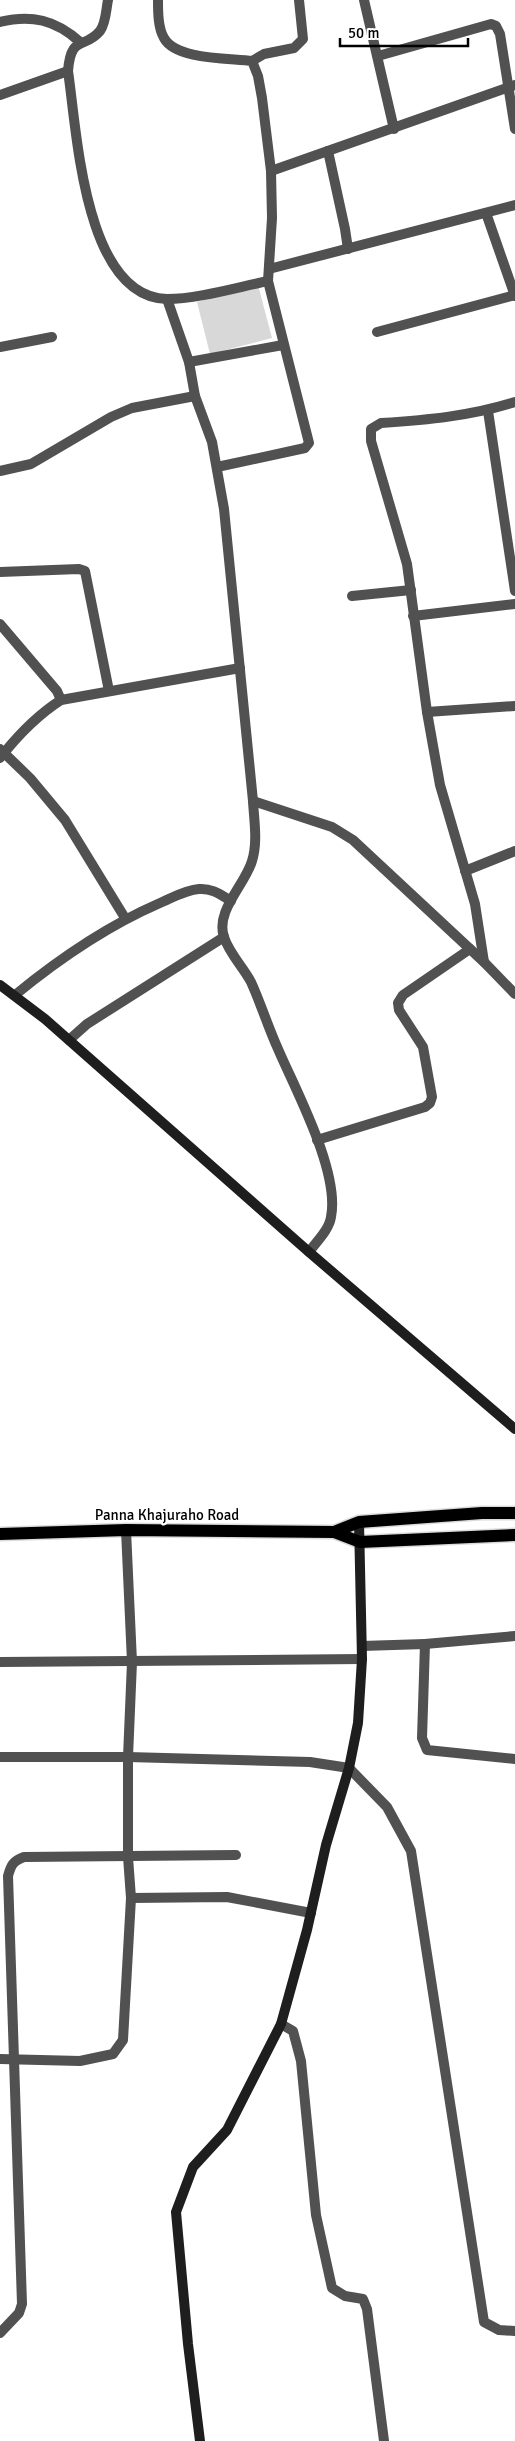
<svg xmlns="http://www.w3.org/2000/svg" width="515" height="2441" viewBox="0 0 515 2441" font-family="Signika,sans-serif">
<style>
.green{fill:#d8d8d8}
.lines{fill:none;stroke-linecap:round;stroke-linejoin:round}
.primary-casing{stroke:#dbdbdb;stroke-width:15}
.street{stroke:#515151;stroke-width:10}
.secondary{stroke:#1e1e1e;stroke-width:10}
.primary{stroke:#000;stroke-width:12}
.labels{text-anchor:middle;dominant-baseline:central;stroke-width:4.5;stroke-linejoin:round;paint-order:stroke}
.street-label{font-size:15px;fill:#000;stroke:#fff}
</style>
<rect width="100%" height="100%" fill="#fff"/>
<polygon class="green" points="258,285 272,338 210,354 197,302"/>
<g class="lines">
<defs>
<g id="primary">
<polyline points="334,1532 359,1522 482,1513 515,1513"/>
<polyline points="0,1534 126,1530 334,1532 360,1542 515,1535"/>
</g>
</defs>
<use href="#primary" class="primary-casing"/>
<g class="street">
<path d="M108,0C106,10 106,23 100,31C84,50 71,34 68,71C77,131 84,297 167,299C197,299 238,287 268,281"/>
<path d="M158,0C158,12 158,28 164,38C176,60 229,58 252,61L258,76L262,98L271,171L272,218L268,281L309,443L305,448L217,467"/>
<polyline points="364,0 394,129"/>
<path d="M0,22C31,14 56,20 80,42"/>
<polyline points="378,56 491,24 496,26 500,34 515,129"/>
<polyline points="252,61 264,54 294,48 303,39 299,0"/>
<polyline points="0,95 68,71"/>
<polyline points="328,151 345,229 348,249"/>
<polyline points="271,171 515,85"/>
<polyline points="486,213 515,296"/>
<polyline points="269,269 515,205"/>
<path d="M167,299L189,362L195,396L212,442L224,509L253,801C254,820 258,842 252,861C245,885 215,911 224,937C229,953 243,967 251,982C261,1004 268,1027 278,1049C296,1091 340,1172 331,1217C329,1230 317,1241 309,1252"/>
<polyline points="377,332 515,295"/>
<polyline points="0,347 52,337"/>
<polyline points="189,362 283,345"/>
<polyline points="488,411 515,591"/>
<polyline points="0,471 31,464 111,417 132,408 195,396"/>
<polyline points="0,572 79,569 85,571 109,691"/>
<polyline points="352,596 411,590"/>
<polyline points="413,616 515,604"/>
<polyline points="0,624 57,691 61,700"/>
<polyline points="427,712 515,706"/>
<polyline points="0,749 30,778 65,820 125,918"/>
<path d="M0,758C18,735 36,716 61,700L240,668"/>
<polyline points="253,801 332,827 353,840 484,962 515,994"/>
<polyline points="465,871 515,851"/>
<path d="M484,962L475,904L440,785L427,712L407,564L371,441V429L381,423C427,420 471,416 515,402"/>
<path d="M15,995C60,958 107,926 160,903C172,898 185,890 199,889C212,888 221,895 231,901"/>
<polyline points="69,1040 87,1024 224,937"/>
<polyline points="317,1140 425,1107 430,1103 432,1097 423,1047 399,1010 398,1003 403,995 470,949"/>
<polyline points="425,1644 515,1636"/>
<polyline points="362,1646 425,1644 422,1738 427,1750 515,1759"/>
<polyline points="0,1662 362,1659"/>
<polyline points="0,1757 128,1757 310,1762 349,1768 387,1807 411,1851 484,2322 499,2330 515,2331"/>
<polyline points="131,1898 227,1897 311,1913"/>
<polyline points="281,2024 293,2031 301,2061 316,2215 332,2288 345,2296 363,2299 367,2309 384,2441"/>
<polyline points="0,2059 80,2061 113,2054 123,2040 131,1898 128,1857 128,1757 132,1662 126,1530"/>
<path d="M0,2333L19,2313L22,2304L8,1876C11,1865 13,1861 24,1857L236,1855"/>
</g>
<g class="secondary">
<polyline points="0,985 45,1019 309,1252 515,1429"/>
<polyline points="200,2441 188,2344 176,2212 193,2167 227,2130 281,2024 307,1930 326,1845 349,1768 358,1723 362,1659 359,1522"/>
</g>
<use href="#primary" class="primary"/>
</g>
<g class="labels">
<g class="street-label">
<text x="167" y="1515">Panna Khajuraho Road</text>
</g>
</g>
<path d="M340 38v8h128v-8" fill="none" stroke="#000000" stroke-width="2.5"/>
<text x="348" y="38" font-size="15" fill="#000000" stroke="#ffffff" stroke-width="4" paint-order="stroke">50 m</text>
</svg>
